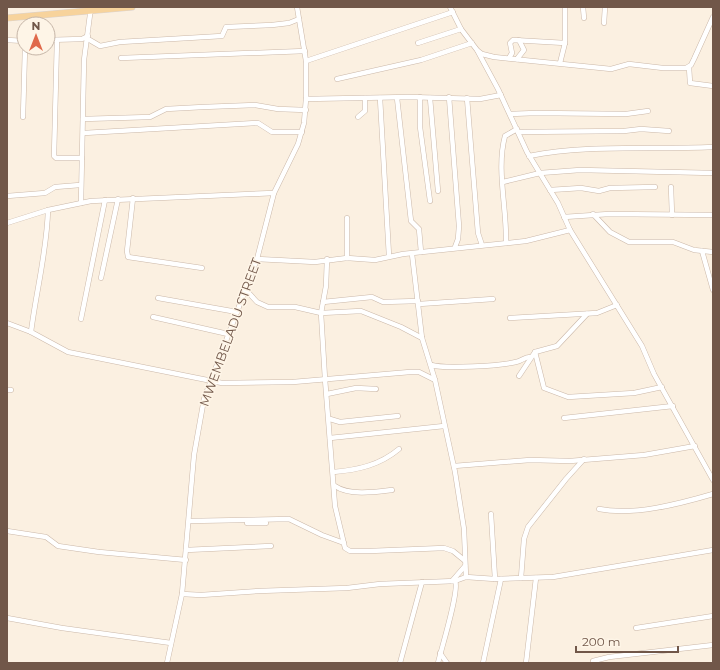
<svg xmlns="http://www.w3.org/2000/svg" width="720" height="670" viewBox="0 0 720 670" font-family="Montserrat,sans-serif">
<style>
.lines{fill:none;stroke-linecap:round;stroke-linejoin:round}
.minor-casing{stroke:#cbb8a9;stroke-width:5.5}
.major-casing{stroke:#dad3d0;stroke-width:7}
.minor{stroke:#fff;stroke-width:4.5}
.major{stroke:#f7d39c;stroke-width:6}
.labels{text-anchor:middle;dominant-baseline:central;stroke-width:3;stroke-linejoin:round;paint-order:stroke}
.street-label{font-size:13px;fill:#715749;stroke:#fef5e7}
</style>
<rect width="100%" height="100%" fill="#fbf0e1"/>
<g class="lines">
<defs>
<g id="minor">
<polyline points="450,7 461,29 477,50 498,89 527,152 558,203 570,230 642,346 654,374 713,480"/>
<polyline points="583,7 584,18"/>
<polyline points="604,23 605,7"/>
<polyline points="88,39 100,46 120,42 222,36 226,27 272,25 289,23 299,19"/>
<polyline points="7,40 24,41"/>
<polyline points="48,40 82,39 88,36"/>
<polyline points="57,40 54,156 56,158 82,158"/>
<polyline points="418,43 461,29"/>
<polyline points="478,51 482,54 494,57 611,69 629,64 663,68 686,68 691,65 694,59 713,17"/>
<polyline points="121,58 305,51"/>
<polyline points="509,58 512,53 510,43 513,40 565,43"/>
<polyline points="517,59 524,50 519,40"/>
<polyline points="306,61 453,12"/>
<polyline points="560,63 565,43 565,7"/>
<polyline points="689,67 690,83 713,86"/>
<polyline points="337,79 421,60 472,43"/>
<polyline points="420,97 420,127 430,201"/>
<polyline points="449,97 459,226 458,239 455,247"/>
<polyline points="380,98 389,256"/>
<polyline points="397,98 411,221 419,229 421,252"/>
<polyline points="430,98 438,191"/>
<polyline points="467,98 478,233 482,245"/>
<polyline points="306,99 408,97 480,99 501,95"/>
<polyline points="510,114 536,113 626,114 648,111"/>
<polyline points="23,117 25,48"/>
<polyline points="358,117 365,111 365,98"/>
<polyline points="83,119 150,117 166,109 203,107 255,105 278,109 306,110"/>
<polyline points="518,132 624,131 641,129 669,131"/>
<polyline points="84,133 258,123 272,132 302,132"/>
<path d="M529,156C589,144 652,150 713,147"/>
<polyline points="503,182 540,173 580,170 713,173"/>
<polyline points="671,187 672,215"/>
<polyline points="550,190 581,188 599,191 610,188 655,187"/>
<polyline points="7,196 45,193 55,187 80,185"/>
<polyline points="133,198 127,251 128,257 202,268"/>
<polyline points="81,203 84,60 91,7"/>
<polyline points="593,214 610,232 629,242 673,242 694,250 713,252"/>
<polyline points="564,217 609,214 713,215"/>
<polyline points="7,223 48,210 91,201 274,193"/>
<path d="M506,243C507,208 496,169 505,136L517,129"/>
<polyline points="702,251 713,290"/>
<polyline points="412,254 422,338 435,380 455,472 464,529 466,577"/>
<polyline points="347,258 347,218"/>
<polyline points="257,259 315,262 347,258 375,260 403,254 526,241 570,230"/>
<polyline points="327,259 326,286 321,313 325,379 335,506 345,548 350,551 370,551 444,548 453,551 464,560"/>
<polyline points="101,278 118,199"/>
<polyline points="246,290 257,302 268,307 295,307 321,313 361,311 401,327 422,338"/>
<polyline points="158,298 237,312"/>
<polyline points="323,302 372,297 383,302 418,301"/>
<polyline points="419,304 493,299"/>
<polyline points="153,317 228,334"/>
<polyline points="510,318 597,313 617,305"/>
<polyline points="81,319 105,200"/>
<polyline points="7,323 31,332 68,352 222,383 293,382 410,372 419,372 435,380"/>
<path d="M31,332C36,292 47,251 48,210"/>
<polyline points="535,352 544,388 568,397 634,393 662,387"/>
<path d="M431,365C444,369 500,366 516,362C522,361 524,357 530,357"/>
<polyline points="519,376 535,352 557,346 587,314"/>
<polyline points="7,390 11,390"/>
<polyline points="327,394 356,388 376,389"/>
<polyline points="564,418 673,406"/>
<polyline points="330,419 340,422 398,416"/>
<polyline points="330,438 444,426"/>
<polyline points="454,466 530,460 570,461 644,455 695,446"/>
<path d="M333,472C358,470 380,465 399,449"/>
<path d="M335,486C349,496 376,492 392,490"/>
<path d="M599,509C633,516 679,504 713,494"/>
<polyline points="491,514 495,579"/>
<polyline points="190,521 289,519 322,535 344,543"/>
<polyline points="247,523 266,523"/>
<polyline points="7,531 46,537 58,546 99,552 186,560"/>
<polyline points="186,550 271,546"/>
<polyline points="521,578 524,539 528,527 566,479 584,459"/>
<polyline points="452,581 465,566"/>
<polyline points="182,594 201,595 259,591 347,588 380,584 455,581 466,577 495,579 553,577 713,550"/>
<polyline points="7,618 62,628 171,643"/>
<polyline points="636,628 713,616"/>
<polyline points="440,653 447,663"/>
<polyline points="593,661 609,657 713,645"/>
<polyline points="167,663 182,594 194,455 204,399 257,259 274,193 298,144 304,123 306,99 306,61 297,7"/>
<polyline points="400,663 422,582"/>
<path d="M438,663C441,650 460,589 455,581"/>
<polyline points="483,663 501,579"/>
<polyline points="526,663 536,578"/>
</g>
<polyline id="major" points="7,18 132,7"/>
</defs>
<use href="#minor" class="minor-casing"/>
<use href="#major" class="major-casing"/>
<use href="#minor" class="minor"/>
<use href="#major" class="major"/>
</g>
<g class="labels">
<g class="street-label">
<text transform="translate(230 332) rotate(-70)">MWEMBELADU STREET</text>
</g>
</g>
<rect width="720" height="670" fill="none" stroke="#715749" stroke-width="16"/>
<g transform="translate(36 36)"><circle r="19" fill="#fef5e7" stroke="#c6b6a8"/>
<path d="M0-3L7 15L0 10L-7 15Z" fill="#e0694b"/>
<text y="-6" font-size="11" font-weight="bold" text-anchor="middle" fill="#715749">N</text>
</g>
<path d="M576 646v6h102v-6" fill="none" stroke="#715749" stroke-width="2"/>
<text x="582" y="646" font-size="12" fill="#715749" stroke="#fef5e7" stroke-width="3" paint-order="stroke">200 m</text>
</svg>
